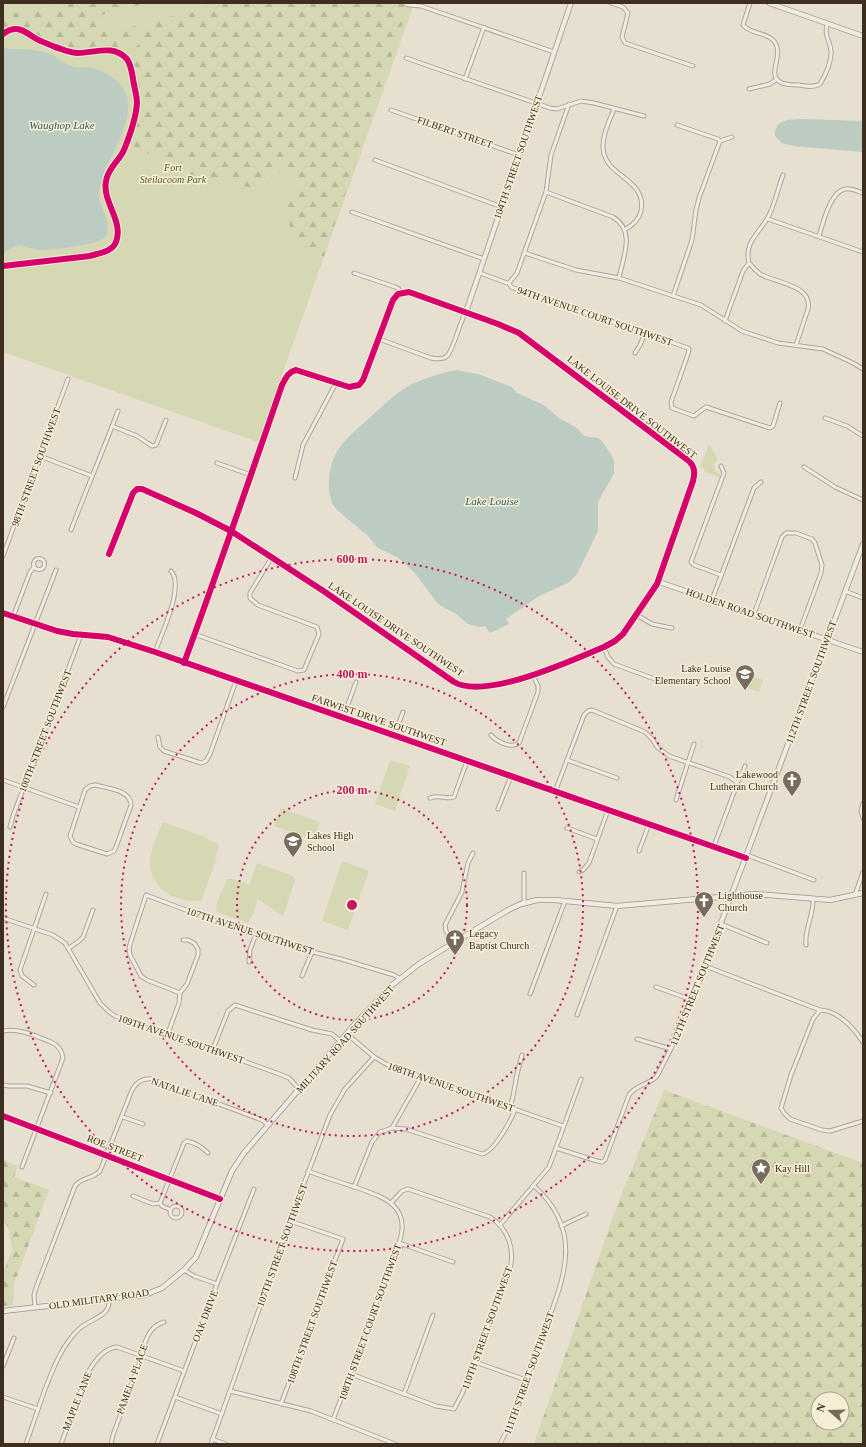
<svg xmlns="http://www.w3.org/2000/svg" width="866" height="1447" viewBox="0 0 866 1447" font-family="'Times New Roman',serif">
<style>
.green{fill:#d6d7b3}
.forest{fill:url(#forest-firs);fill-rule:evenodd}
.water{fill:#bcccc2}
.lines{fill:none;stroke-linecap:round;stroke-linejoin:round}
.minor-casing{stroke:#ada599;stroke-width:5}
.tertiary-casing{stroke:#ada599;stroke-width:6}
.secondary-casing{stroke:#9c958a;stroke-width:6}
.minor{stroke:#efebe3;stroke-width:3}
.tertiary{stroke:#efebe3;stroke-width:4}
.secondary{stroke:#efebe3;stroke-width:4.5}
.cycleway-casing{stroke:#f7eed8;stroke-width:8}
.cycleway{stroke:#d6006c;stroke-width:6}
.ring{fill:none;stroke:#c2185b;stroke-width:2;stroke-dasharray:2 4}
.labels{text-anchor:middle;dominant-baseline:central;stroke-width:3;stroke-linejoin:round;paint-order:stroke}
.street-label{font-size:10px;fill:#3d2e20;stroke:#f7eed8}
.park-label{font-size:10px;font-style:italic;fill:#4d5a26;stroke:#f7eed8}
.poi-label{font-size:10px;fill:#3d2e20;stroke:#f7eed8;text-anchor:start}
.water-label{font-size:11px;font-style:italic;fill:#2f5d5a;stroke:#f7eed8}
.centre{fill:#c2185b;stroke:#f7eed8;stroke-width:2}
.ring-label{font-size:12px;text-anchor:middle;font-weight:bold;fill:#c2185b;stroke:#f7eed8;stroke-width:3;stroke-linejoin:round;paint-order:stroke}
</style>
<defs>
<pattern id="forest-firs" width="22" height="20" patternUnits="userSpaceOnUse"><rect width="22" height="20" fill="#d6d7b3"/><path d="M5 1l3.5 6h-7zM16 11l3.5 6h-7z" fill="#b9b99a"/></pattern>
</defs>
<rect width="100%" height="100%" fill="#e7e0d1"/>
<g class="green">
<polygon points="3,3 402,3 413,7 258,442 3,352"/>
<path d="M709,444L718,460C712,465 714,471 720,475V477L704,472L705,469L700,467Z"/>
<polygon points="750,675 763,680 759,692 746,688"/>
<polygon points="390,760 410,766 395,811 375,804"/>
<polygon points="281,808 320,822 314,840 274,826"/>
<path d="M163,822L208,838L209,840L217,843L219,848L216,854L217,857L201,901C191,901 179,900 170,895C157,888 148,873 150,858C152,845 158,834 163,822Z"/>
<polygon points="342,861 369,871 348,930 322,921"/>
<path d="M257,863L293,876L295,881L283,916L258,899L253,914L248,923L217,912C214,902 224,888 227,879H234L249,885Z"/>
</g>
<g class="forest">
<path d="M75,3H147L101,15L105,28L136,26C135,39 135,46 122,51L112,47L96,46L78,50L38,37L26,29L12,26L3,31V15Z"/>
<polygon points="206,3 404,3 409,5 324,257 292,237 286,205 302,188 281,171 260,190 216,179 206,174 186,177 162,158 130,147 143,100 131,61 124,54 132,51 139,44 140,26 177,15 205,10"/>
<path d="M664,1090L863,1163V1444H534L616,1208ZM818,1399H842V1423H818Z"/>
<polygon points="3,1160 18,1166 14,1177 49,1190 14,1284 13,1305 3,1306 3,1273 12,1251 9,1230 3,1218"/>
</g>
<g class="water">
<path d="M3,47C14,51 21,48 33,50C39,51 47,52 53,55C59,59 64,64 71,66C76,68 81,67 86,67C94,67 110,75 116,80C148,108 108,153 101,183C99,188 98,193 99,198C100,210 115,226 104,238C98,245 50,250 39,250C32,249 25,246 19,245L3,253Z"/>
<path d="M806,119L863,121V152L793,146L782,143L775,136C774,118 793,119 806,119Z"/>
<path d="M456,370L478,374L512,387L517,393L544,405L560,419L572,425L578,429L584,436L598,438L602,441L612,456L614,462V474L600,498L598,503V531L577,574L568,583L539,596L506,619L509,624L490,633L485,626L479,627L468,624L456,614L438,604L414,572L405,564L397,557L378,548L369,537L336,509C330,501 328,490 329,480C331,445 353,434 376,412C387,402 398,391 412,384C426,378 441,373 456,370Z"/>
</g>
<g class="lines">
<defs>
<g id="minor">
<polyline points="404,3 409,5 421,6 554,52"/>
<polyline points="611,3 623,7 628,13 622,37 625,43 693,66"/>
<path d="M750,3L743,25C750,34 765,32 773,40C786,53 766,74 780,82C785,85 793,85 799,85C806,86 814,88 820,84C825,76 832,61 831,51C830,39 824,38 827,23"/>
<polyline points="406,58 550,108 557,109 581,101 594,103 644,116"/>
<polyline points="465,79 484,27"/>
<polyline points="749,89 770,84 777,79"/>
<path d="M614,109C609,122 600,139 604,154C610,177 647,181 641,211C639,220 633,225 626,229"/>
<polyline points="391,110 519,155"/>
<polyline points="677,125 718,139 720,141"/>
<polyline points="375,160 502,207"/>
<path d="M546,192L613,217C636,231 623,257 619,278"/>
<polyline points="352,212 484,259"/>
<polyline points="768,219 863,252"/>
<path d="M819,236C823,223 830,192 845,189C851,188 857,191 863,193"/>
<polyline points="525,253 576,270 619,278 701,305 742,331 778,343 823,349 853,363 863,369"/>
<path d="M749,263C752,266 756,271 760,274C776,283 813,285 808,309L796,345"/>
<polyline points="354,273 395,287 399,289 400,293"/>
<polyline points="480,273 507,283 509,283 511,287 522,291 688,348 689,349 688,354 671,402 672,408 694,416 706,407 770,428 773,426 780,403"/>
<polyline points="509,283 517,273 546,192 551,155 569,104"/>
<polyline points="673,296 692,240 696,210 699,198 720,141 732,137"/>
<path d="M725,321L743,271L749,263C744,243 758,234 767,219C774,208 778,188 783,175"/>
<path d="M379,339L431,358C436,359 443,360 447,356C454,349 459,323 466,312"/>
<polyline points="635,353 640,345 645,333"/>
<polyline points="825,418 847,426 863,436"/>
<polyline points="112,426 137,436 152,446 156,445 166,420"/>
<polyline points="40,456 92,476"/>
<polyline points="217,463 251,475"/>
<polyline points="804,467 835,487 863,500"/>
<polyline points="295,478 303,445 336,383"/>
<path d="M71,530C86,490 103,451 118,411"/>
<polyline points="109,554 133,493 140,488 196,513 231,531"/>
<polyline points="3,556 68,379"/>
<circle cx="39" cy="564" r="5.5"/>
<polyline points="721,575 694,565 691,562 724,473 721,466"/>
<polyline points="845,591 863,598"/>
<polyline points="712,600 754,488 761,482"/>
<polyline points="754,614 782,537 786,533 796,533 812,539 815,543 822,565 821,573 800,630"/>
<polyline points="637,615 652,624 672,628"/>
<polyline points="13,617 30,572 34,567"/>
<polyline points="194,634 298,671 304,670 319,634 317,627 258,605 250,598 250,593 272,557"/>
<polyline points="604,647 608,657 614,664 663,682"/>
<path d="M155,652C161,635 185,586 171,571"/>
<polyline points="3,707 56,570"/>
<polyline points="343,718 356,682"/>
<path d="M491,735C497,742 512,749 519,743L538,692V686L533,675"/>
<polyline points="394,736 403,712"/>
<polyline points="158,737 160,747 164,751 201,763 206,761 210,754 236,681"/>
<polyline points="567,760 617,778"/>
<polyline points="3,780 79,807"/>
<path d="M95,785C107,788 131,790 131,805L116,847L114,851L107,854L76,844L73,842L70,836L85,790L90,786Z"/>
<polyline points="555,792 584,715 588,711 592,710 645,732 653,740 657,747 669,756 730,777 736,782"/>
<path d="M430,798C440,794 446,800 454,797L467,761"/>
<polyline points="676,800 694,744"/>
<polyline points="863,803 861,811 863,818"/>
<polyline points="498,809 511,776"/>
<polyline points="10,827 13,816 81,635"/>
<polyline points="567,828 597,839"/>
<path d="M714,846L736,787C737,780 743,774 745,766"/>
<polyline points="639,851 649,824"/>
<polyline points="747,855 814,880"/>
<polyline points="579,872 583,870 589,863 608,810"/>
<polyline points="524,873 524,904"/>
<polyline points="855,895 863,872"/>
<polyline points="3,918 53,935 65,943 100,1003 108,1011 115,1016 189,1044 205,1047 282,1075 289,1078 299,1089"/>
<polyline points="721,924 767,943"/>
<polyline points="453,943 446,931 445,925 462,892 468,863 473,853"/>
<path d="M806,945C804,929 814,915 813,899"/>
<polyline points="69,948 79,941 83,937 93,910"/>
<polyline points="249,962 250,950 256,934"/>
<polyline points="705,966 820,1010"/>
<polyline points="302,976 312,952"/>
<polyline points="34,985 22,976 20,970 46,894"/>
<polyline points="180,993 147,980 141,976 130,955 129,948 131,941 146,895 207,918 297,948 341,959 394,975 400,979"/>
<polyline points="530,994 565,901"/>
<polyline points="577,1015 617,906"/>
<path d="M3,1031C20,1028 35,1036 51,1042C58,1045 62,1051 63,1058L22,1167"/>
<polyline points="347,1034 374,1057 388,1065 563,1126"/>
<polyline points="167,1036 179,1003 180,993 187,984 198,955 198,949 194,943 188,940 183,940"/>
<polyline points="637,1039 671,1049"/>
<path d="M863,1042C853,1027 839,1011 820,1010L813,1019L791,1075L781,1108L784,1113L790,1119L822,1130L830,1131L863,1121"/>
<polyline points="213,1049 228,1011 235,1005 312,1030 332,1034 340,1041"/>
<polyline points="3,1085 9,1086 27,1086 51,1093"/>
<polyline points="510,1108 513,1096 517,1074 522,1055"/>
<polyline points="123,1117 143,1124"/>
<path d="M392,1128L406,1129L482,1154C494,1152 511,1121 515,1109"/>
<path d="M556,1148L597,1161L602,1162L605,1160L629,1095C635,1085 649,1085 657,1076L682,1027L692,1000L656,987"/>
<path d="M308,1171C324,1177 339,1182 355,1187C383,1197 412,1205 399,1243L333,1420"/>
<polyline points="354,1187 372,1142 380,1132 392,1128 421,1077"/>
<polyline points="133,1196 153,1204 160,1203 162,1206 171,1210"/>
<path d="M160,1203L184,1143L187,1141C196,1143 202,1147 208,1153"/>
<circle cx="176" cy="1212" r="6"/>
<polyline points="500,1225 549,1167 581,1079"/>
<polyline points="561,1226 586,1214"/>
<polyline points="399,1243 453,1262"/>
<polyline points="184,1270 194,1276 217,1284"/>
<path d="M35,1307L34,1295L36,1288L75,1186C81,1177 93,1179 100,1171L132,1090C137,1081 143,1078 152,1079L262,1120L268,1125"/>
<polyline points="475,1362 526,1380"/>
<polyline points="3,1366 14,1338"/>
<path d="M351,1374L436,1406L454,1409L462,1394L510,1269C515,1248 508,1229 490,1217L408,1189L402,1191L391,1203"/>
<polyline points="230,1391 311,1411 395,1444"/>
<polyline points="404,1394 433,1315"/>
<polyline points="3,1397 38,1409"/>
<polyline points="175,1397 222,1414"/>
<polyline points="281,1404 343,1239 290,1221"/>
<polyline points="212,1439 226,1444"/>
<path d="M26,1444C32,1427 38,1409 44,1392C53,1369 61,1346 79,1329C91,1318 111,1317 109,1299"/>
<path d="M61,1444L88,1372C95,1361 104,1348 117,1347L184,1371"/>
<path d="M111,1444L113,1435L142,1356C144,1342 149,1326 164,1322"/>
<polyline points="157,1444 217,1284 254,1189"/>
<polyline points="211,1444 300,1194 330,1115 345,1089 374,1057"/>
<path d="M500,1444L509,1426C520,1396 531,1367 542,1337C562,1282 587,1233 534,1186"/>
</g>
<g id="tertiary">
<polyline points="769,3 863,36"/>
<polyline points="466,312 571,3"/>
<polyline points="659,582 863,652"/>
<polyline points="3,613 57,631 73,634 108,637 155,652 746,858"/>
<path d="M184,663L282,385C286,378 288,372 296,370L349,387L359,385L363,380L393,300L398,294L409,292L498,324L519,333L689,461L694,469L693,481L657,584L637,615L619,638L604,647L533,675L502,683L474,687L463,686L454,682L325,592L231,531"/>
<polyline points="692,1000 863,544"/>
<polyline points="3,1116 220,1199"/>
</g>
<polyline id="secondary" points="3,1311 145,1295 162,1288 184,1270 196,1257 232,1171 244,1153 356,1023 392,985 419,964 453,943 508,910 521,904 537,900 555,900 617,906 755,894 830,900 863,893"/>
</defs>
<use href="#minor" class="minor-casing"/>
<use href="#tertiary" class="tertiary-casing"/>
<use href="#secondary" class="secondary-casing"/>
<use href="#minor" class="minor"/>
<use href="#tertiary" class="tertiary"/>
<use href="#secondary" class="secondary"/>
<defs>
<g id="cycleway">
<path d="M3,34C16,24 24,31 35,38C41,42 49,44 55,47C62,49 70,53 78,53C95,53 113,44 127,59C131,65 132,72 133,79C134,87 137,95 137,103C136,119 130,135 124,150C119,161 108,168 106,181C102,202 124,221 116,242C112,252 99,253 90,256L3,266"/>
<path d="M109,554L133,493L137,489H142L196,513L231,531L325,592L454,682C486,700 571,661 604,647L615,641L623,634L657,584L693,481C695,473 695,467 689,461L519,333L498,324L409,292L398,294L393,300L363,380L359,385L349,387L296,370C288,372 286,378 282,385C250,478 218,571 184,663"/>
<polyline points="3,613 57,631 73,634 108,637 155,652 746,858"/>
<polyline points="3,1116 220,1199"/>
</g>
</defs>
<use href="#cycleway" class="cycleway-casing"/>
<use href="#cycleway" class="cycleway"/>
</g>
<g class="ring">
<circle cx="352" cy="905" r="115"/>
<circle cx="352" cy="905" r="231"/>
<circle cx="352" cy="905" r="346"/>
</g>
<defs>
<symbol id="school-pin" viewBox="-11 -11 22 30"><path d="M0 17L-7.5 6A9.5 9.5 0 1 1 7.5 6Z" fill="#786c5e" stroke="#f7eed8"/><path d="M0-5L7-2L0 1L-7-2ZM-4 1L0 2.5L4 1V4Q0 6-4 4Z" fill="#fff"/></symbol>
<symbol id="church-pin" viewBox="-11 -11 22 30"><path d="M0 17L-7.5 6A9.5 9.5 0 1 1 7.5 6Z" fill="#786c5e" stroke="#f7eed8"/><path d="M-1.2-6h2.4v3.5h3.3v2.4h-3.3V6h-2.4V-.1h-3.3v-2.4h3.3Z" fill="#fff"/></symbol>
<symbol id="sight-pin" viewBox="-11 -11 22 30"><path d="M0 17L-7.5 6A9.5 9.5 0 1 1 7.5 6Z" fill="#786c5e" stroke="#f7eed8"/><path d="M0-6L1.8-2.2L6-1.7L2.9 1.2L3.7 5.4L0 3.3L-3.7 5.4L-2.9 1.2L-6-1.7L-1.8-2.2Z" fill="#fff"/></symbol>
</defs>
<g fill-rule="evenodd">
<use href="#school-pin" x="734" y="663" width="22" height="30"/>
<use href="#church-pin" x="781" y="769" width="22" height="30"/>
<use href="#school-pin" x="282" y="830" width="22" height="30"/>
<use href="#church-pin" x="693" y="890" width="22" height="30"/>
<use href="#church-pin" x="444" y="928" width="22" height="30"/>
<use href="#sight-pin" x="750" y="1157" width="22" height="30"/>
</g>
<g class="labels">
<g class="street-label">
<text transform="translate(455 132) rotate(19)">FILBERT STREET</text>
<text transform="translate(518 157) rotate(-71)">104TH STREET SOUTHWEST</text>
<text transform="translate(595 316) rotate(19)">94TH AVENUE COURT SOUTHWEST</text>
<text transform="translate(632 407) rotate(38)">LAKE LOUISE DRIVE SOUTHWEST</text>
<text transform="translate(36 467) rotate(-70)">98TH STREET SOUTHWEST</text>
<text transform="translate(750 613) rotate(19)">HOLDEN ROAD SOUTHWEST</text>
<text transform="translate(396 629) rotate(34)">LAKE LOUISE DRIVE SOUTHWEST</text>
<text transform="translate(811 682) rotate(-70)">112TH STREET SOUTHWEST</text>
<text transform="translate(379 720) rotate(19)">FARWEST DRIVE SOUTHWEST</text>
<text transform="translate(45 731) rotate(-69)">100TH STREET SOUTHWEST</text>
<text transform="translate(250 931) rotate(18)">107TH AVENUE SOUTHWEST</text>
<text transform="translate(697 985) rotate(-68)">112TH STREET SOUTHWEST</text>
<text transform="translate(181 1039) rotate(19)">109TH AVENUE SOUTHWEST</text>
<text transform="translate(345 1039) rotate(-48)">MILITARY ROAD SOUTHWEST</text>
<text transform="translate(451 1087) rotate(19)">108TH AVENUE SOUTHWEST</text>
<text transform="translate(185 1092) rotate(19)">NATALIE LANE</text>
<text transform="translate(115 1148) rotate(21)">ROE STREET</text>
<text transform="translate(282 1245) rotate(-70)">107TH STREET SOUTHWEST</text>
<text transform="translate(99 1299) rotate(-8)">OLD MILITARY ROAD</text>
<text transform="translate(205 1316) rotate(-69)">OAK DRIVE</text>
<text transform="translate(312 1322) rotate(-70)">108TH STREET SOUTHWEST</text>
<text transform="translate(370 1322) rotate(-70)">108TH STREET COURT SOUTHWEST</text>
<text transform="translate(487 1328) rotate(-70)">110TH STREET SOUTHWEST</text>
<text transform="translate(529 1373) rotate(-70)">111TH STREET SOUTHWEST</text>
<text transform="translate(132 1379) rotate(-70)">PAMELA PLACE</text>
<text transform="translate(77 1401) rotate(-68)">MAPLE LANE</text>
</g>
<g class="park-label">
<text x="173" y="167">Fort<tspan x="173" dy="12">Steilacoom Park</tspan></text>
</g>
<g class="poi-label">
<text x="731" y="668" text-anchor="end">Lake Louise<tspan x="731" dy="12">Elementary School</tspan></text>
<text x="778" y="774" text-anchor="end">Lakewood<tspan x="778" dy="12">Lutheran Church</tspan></text>
<text x="307" y="835">Lakes High<tspan x="307" dy="12">School</tspan></text>
<text x="718" y="895">Lighthouse<tspan x="718" dy="12">Church</tspan></text>
<text x="469" y="933">Legacy<tspan x="469" dy="12">Baptist Church</tspan></text>
<text x="775" y="1168">Kay Hill</text>
</g>
<g class="water-label">
<text x="62" y="125">Waughop Lake</text>
<text x="492" y="501">Lake Louise</text>
</g>
</g>
<circle cx="352" cy="905" r="6" class="centre"/>
<g class="ring-label">
<text x="352" y="563">600 m</text>
<text x="352" y="678">400 m</text>
<text x="352" y="794">200 m</text>
</g>
<rect width="866" height="1447" fill="none" stroke="#3d2e20" stroke-width="8"/>
<g transform="translate(830 1411) rotate(290)"><circle r="19" fill="#f7eed8" stroke="#ada18e"/>
<path d="M0-3L7 15L0 10L-7 15Z" fill="#786c5e"/>
<text y="-6" font-size="11" font-weight="bold" text-anchor="middle" fill="#3d2e20">N</text>
</g>
</svg>
